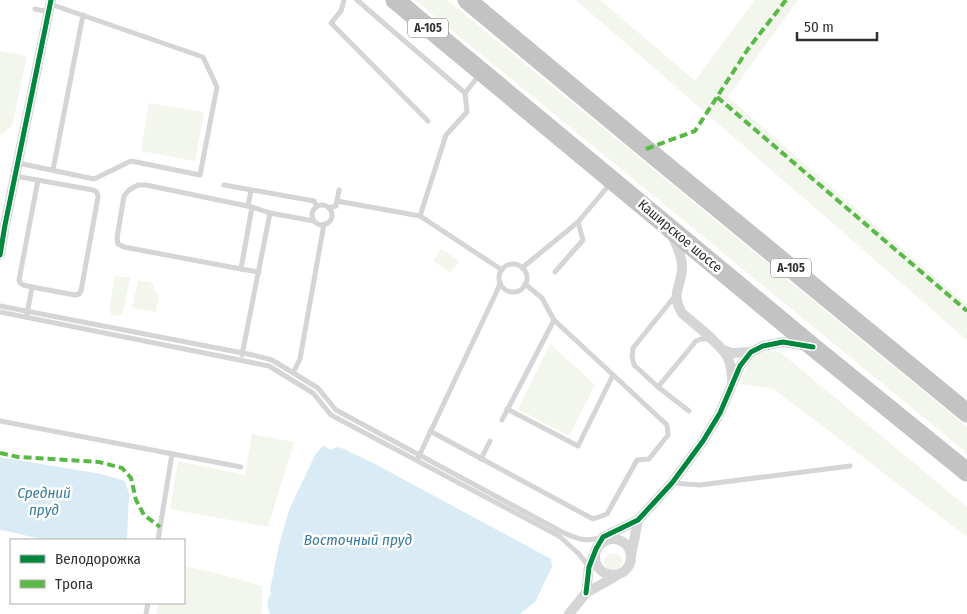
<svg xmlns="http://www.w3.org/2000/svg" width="967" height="614" viewBox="0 0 967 614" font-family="'Fira Sans Condensed',sans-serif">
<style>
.green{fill:#f2f6ed}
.water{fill:#d9ebf4}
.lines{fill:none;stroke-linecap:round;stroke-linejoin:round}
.lane{stroke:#d5d5d5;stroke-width:5}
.street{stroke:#d5d5d5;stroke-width:10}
.highway{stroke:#c3c3c3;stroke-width:19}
.quiet{stroke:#58b947;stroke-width:4;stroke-dasharray:8 4;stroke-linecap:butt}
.cycleway-casing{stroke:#fff;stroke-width:8}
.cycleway{stroke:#00873e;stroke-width:5}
.labels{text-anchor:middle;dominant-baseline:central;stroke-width:5;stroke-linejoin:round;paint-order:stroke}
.shield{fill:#fff;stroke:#6f6f6f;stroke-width:1}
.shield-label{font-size:12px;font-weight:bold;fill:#313131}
.street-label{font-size:14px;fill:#313131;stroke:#fff}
.water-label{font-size:15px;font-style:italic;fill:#377b9b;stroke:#fff}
</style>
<rect width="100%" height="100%" fill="#fff"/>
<g class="green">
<polygon points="415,0 447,0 967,427 967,453"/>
<polygon points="576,0 600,0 695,81 755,0 798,0 728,97 967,305 967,340"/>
<polygon points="0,51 27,56 12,126 0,135"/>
<polygon points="149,103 204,112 195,161 141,151"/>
<polygon points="441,249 459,261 451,273 433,261"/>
<polygon points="115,276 130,278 123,311 122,314 117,316 111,314 109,309"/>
<path d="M138,280L153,283C153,289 155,292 159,296L156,312L132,308Z"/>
<polygon points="550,344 595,385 569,436 518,409"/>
<path d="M769,351L780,352L967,507V537L774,389L741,384C744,374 747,360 757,354C760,352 766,352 769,351Z"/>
<polygon points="252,434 294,442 268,527 170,509 178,461 245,475"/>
<circle cx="613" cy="562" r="9"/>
<polygon points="184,566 212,572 262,586 262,612 261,614 156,614 158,603 184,603"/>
</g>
<g class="water">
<path d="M325,446L330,450L337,447L344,449L375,464L551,559L552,567L535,602L520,614H270C267,607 266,600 271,594L270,590L279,545L289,510L315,455L322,447Z"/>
<polygon points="0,457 101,474 125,481 129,494 127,540 44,540 7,531 0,530"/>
</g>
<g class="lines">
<g class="lane">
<polyline points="344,0 341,11 331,23 428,121"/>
<polyline points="357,0 465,93 467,112 446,135 420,216 502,270"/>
<polyline points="35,9 49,12"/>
<polyline points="465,93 480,74"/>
<polyline points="18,163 94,179 131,161 200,175 217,87 203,57 50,4"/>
<polyline points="53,170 83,15"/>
<polyline points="15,176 93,190 97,192 98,197 81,291 79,294 75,295 32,287 27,314"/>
<polygon points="138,185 146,185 252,207 241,269 124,247 118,244 117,238 124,196 129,190"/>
<polyline points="224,185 314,201 317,206"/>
<polyline points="337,201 339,190"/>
<circle cx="322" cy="215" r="10"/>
<polyline points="248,206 251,190"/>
<polyline points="252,207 270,213 314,221"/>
<polyline points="329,208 336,206 337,201 420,216"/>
<circle cx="513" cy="278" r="14"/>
<polyline points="522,268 578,222 610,184"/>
<polyline points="241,269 259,272"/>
<polyline points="555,272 583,240 578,222"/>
<polyline points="32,287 23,285 20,283 19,280 38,180"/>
<polyline points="675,296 633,348 632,357 634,365 658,387 689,411"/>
<path d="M0,306L253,355L272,360L318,388L336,410L564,533C581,540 585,542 603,537"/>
<polyline points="0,312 269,366 313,393 331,415 559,536 579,554 589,567"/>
<polyline points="242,355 270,213"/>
<polyline points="293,373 300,359 324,224"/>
<polyline points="658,387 696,341 701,339 710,339"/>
<polyline points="507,409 578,446 613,375"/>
<polyline points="502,420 554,320"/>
<polyline points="0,421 241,467"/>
<polyline points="430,431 593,519 607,514 637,460 649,459 668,435 667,425 554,320 542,298 525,284"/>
<polyline points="418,458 497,291 500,283"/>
<polyline points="481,459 490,441"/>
<polyline points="672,483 700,485 850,466"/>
<polyline points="158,540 172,454"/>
<polyline points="146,614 148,603"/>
</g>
<g class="street">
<path d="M672,235C677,246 683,258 682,270C680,288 671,295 682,313C693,323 722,345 728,358C731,365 732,373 732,381"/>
<polyline points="0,255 5,225 51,0"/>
<polyline points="723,350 732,353 751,352"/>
<circle cx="613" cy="557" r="18"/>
<polyline points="631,556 638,520"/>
<polyline points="586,593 589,567 596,549 603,537 638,520 672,483 703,441 720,413 740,366 751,352 763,346 783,342 807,346"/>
<polyline points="569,614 586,593 616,576"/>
</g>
<g class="highway">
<polyline points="395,0 813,347 967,472"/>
<polyline points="467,0 646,149 967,413"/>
</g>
<g class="quiet">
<polyline points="717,97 967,311"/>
<polyline points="646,149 695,131 748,49 786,0"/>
<polyline points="0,453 18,457 99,462 122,468 131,478 136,500 144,515 160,527"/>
</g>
<defs>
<g id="cycleway">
<polyline points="0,255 5,225 51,0"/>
<polyline points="586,593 589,567 596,549 603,537 638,520 672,483 703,441 720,413 740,366 751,352 763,346 783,342 813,347"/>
</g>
</defs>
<use href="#cycleway" class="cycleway-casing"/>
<use href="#cycleway" class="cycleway"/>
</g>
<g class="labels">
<g class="shield">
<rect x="408" y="18.5" width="40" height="19" rx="4"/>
<rect x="771" y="258.5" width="40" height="19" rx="4"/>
</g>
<g class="shield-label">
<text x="428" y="28">А-105</text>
<text x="791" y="268">А-105</text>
</g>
<g class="street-label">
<text transform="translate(680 236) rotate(40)">Каширское шоссе</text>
</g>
<g class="water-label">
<text x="44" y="493">Средний<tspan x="44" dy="17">пруд</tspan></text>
<text x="358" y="540">Восточный пруд</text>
</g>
</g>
<rect x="10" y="539" width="175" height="65" fill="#ffffff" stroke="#adadad"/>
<rect x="20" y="555" width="25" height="8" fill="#00873e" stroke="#adadad"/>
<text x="55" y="564" font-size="15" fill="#313131">Велодорожка</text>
<rect x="20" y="580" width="25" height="8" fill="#58b947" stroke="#adadad"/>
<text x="55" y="589" font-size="15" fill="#313131">Тропа</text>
<path d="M797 32v8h80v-8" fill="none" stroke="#313131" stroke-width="2.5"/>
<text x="804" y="32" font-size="15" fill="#313131" stroke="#ffffff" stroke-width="4" paint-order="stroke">50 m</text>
</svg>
